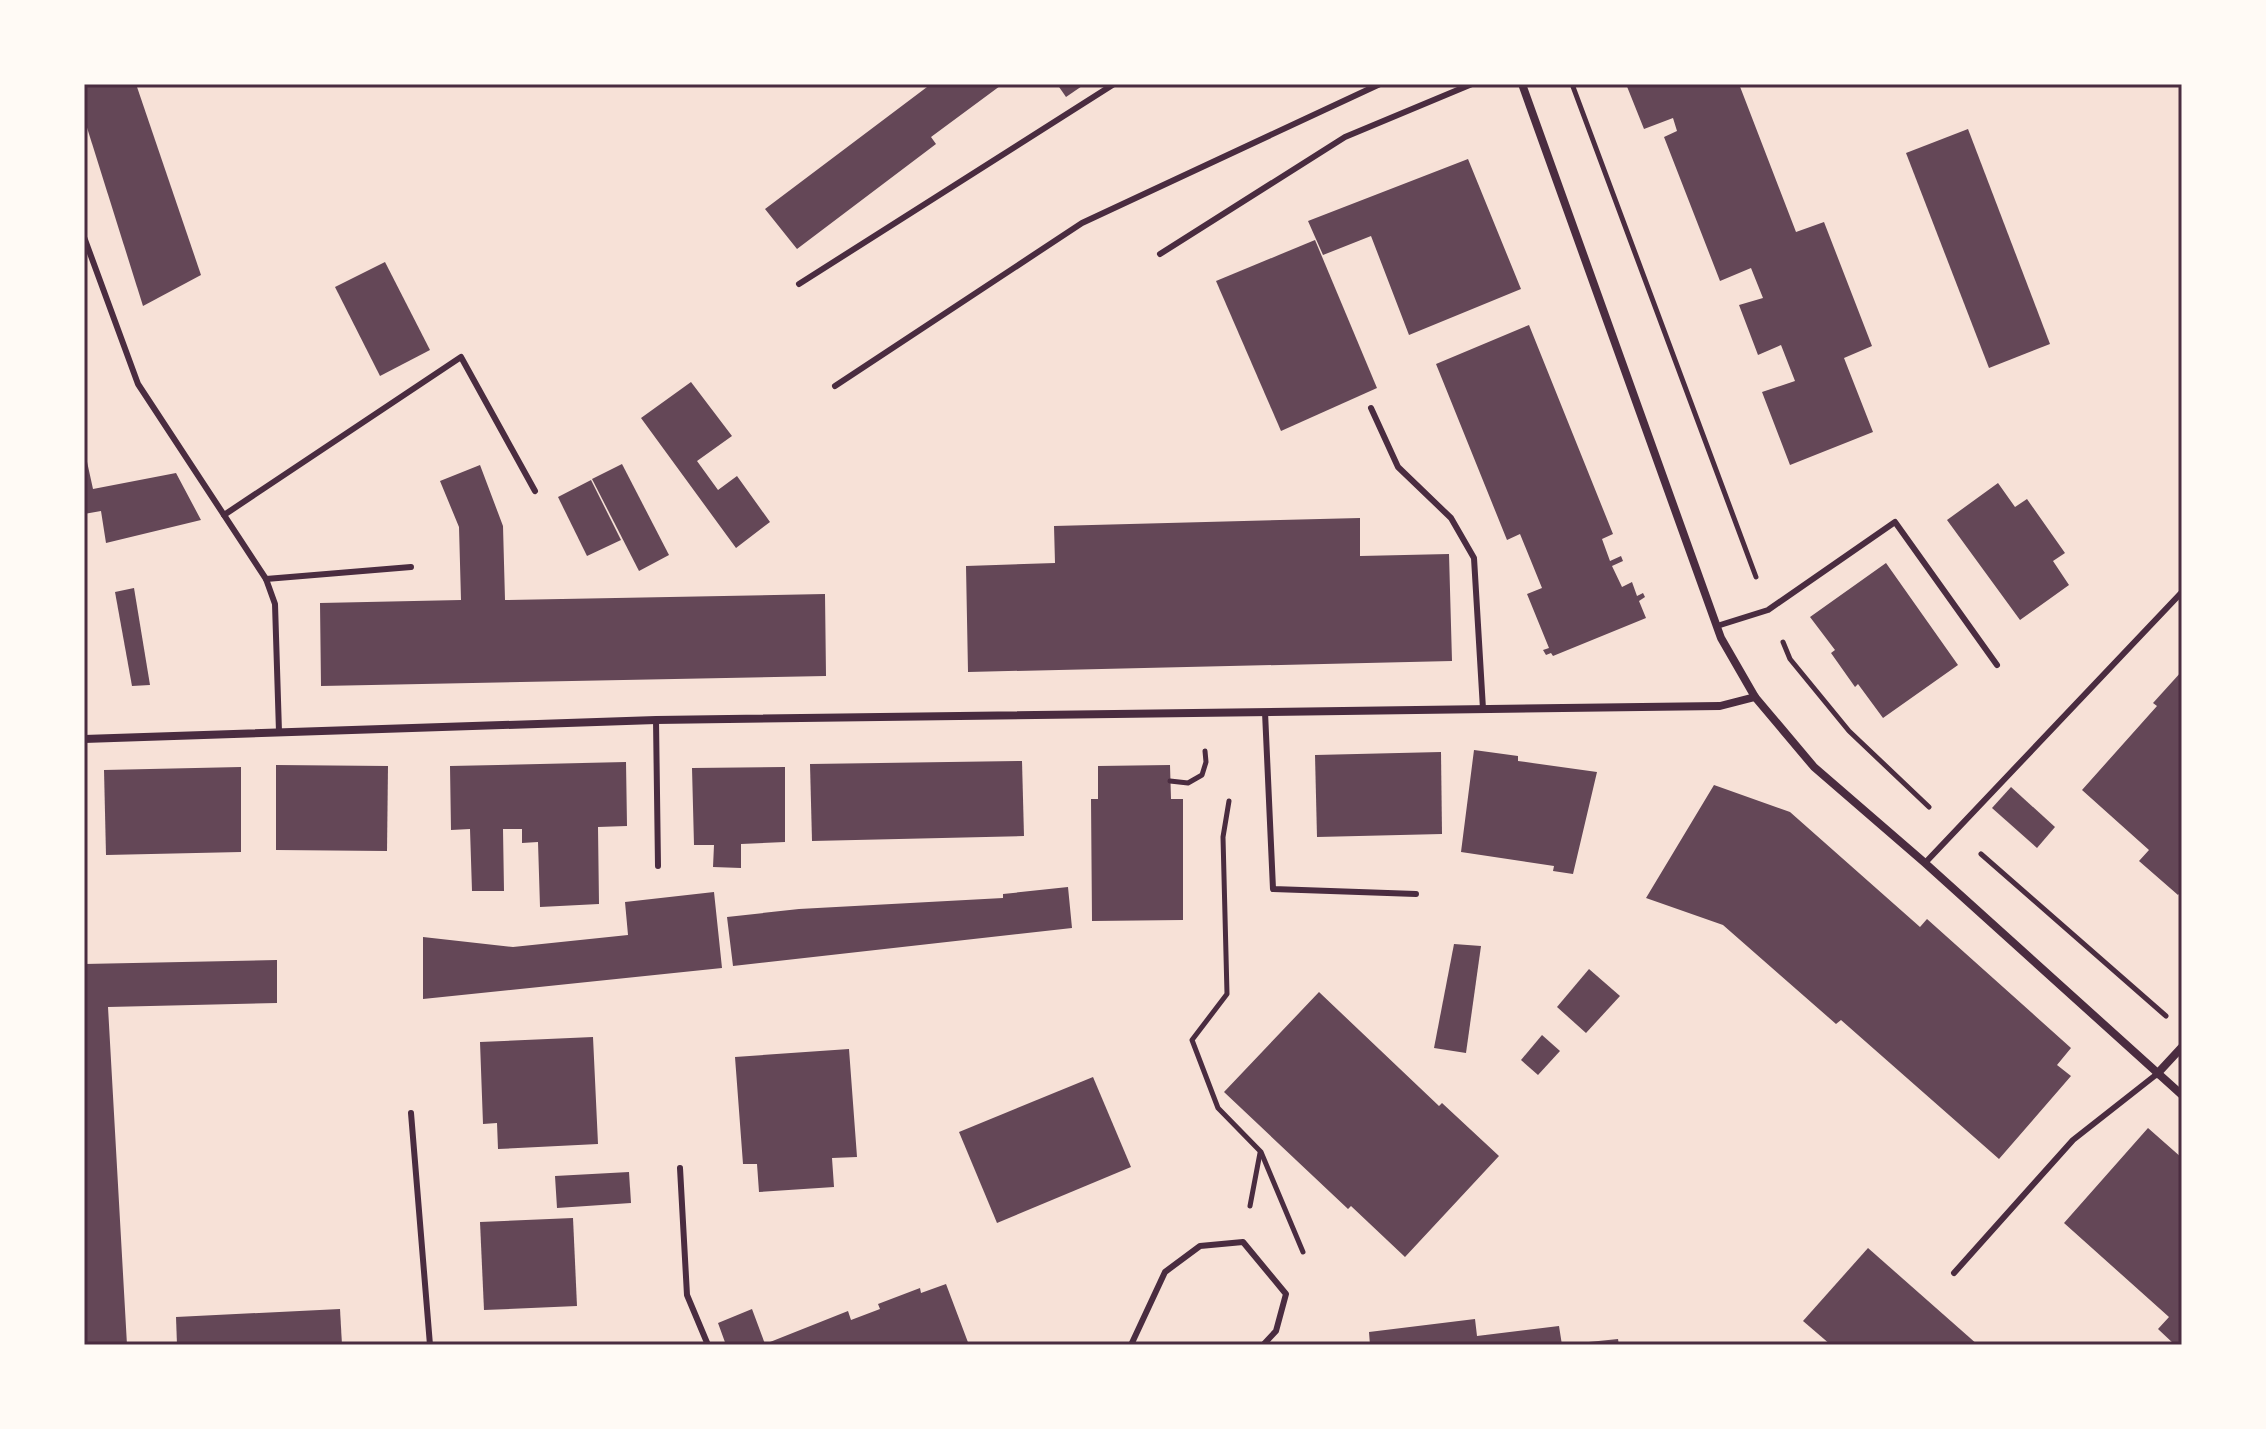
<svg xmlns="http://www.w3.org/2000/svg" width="2266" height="1429" viewBox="0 0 2266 1429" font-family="'Exo 2',sans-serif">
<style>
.building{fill:#644757}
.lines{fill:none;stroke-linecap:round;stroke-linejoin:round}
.path{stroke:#4a2c40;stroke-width:5}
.service{stroke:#4a2c40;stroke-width:6}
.minor{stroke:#4a2c40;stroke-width:8}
.neatline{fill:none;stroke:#4a2c40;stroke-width:3}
</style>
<rect width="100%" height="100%" fill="#f7e1d7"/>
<g class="building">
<polygon points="136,84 201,275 143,306 84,118 84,85"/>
<polygon points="931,84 1000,86 931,137 936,144 797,249 765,209"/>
<polygon points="1057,84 1085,84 1066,97"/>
<polygon points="1626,84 1739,84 1796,232 1824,222 1872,346 1844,358 1873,432 1790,465 1762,392 1795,381 1781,345 1758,355 1739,305 1763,298 1751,268 1720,281 1664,137 1677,131 1673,118 1644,129"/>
<polygon points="1968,129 2050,344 1989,368 1906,153"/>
<polygon points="1468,159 1521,289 1409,335 1371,236 1323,255 1308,221"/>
<polygon points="1315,240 1377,388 1281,431 1216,281"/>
<polygon points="385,262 430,350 380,376 335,287"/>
<polygon points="1529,325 1613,534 1602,539 1610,561 1621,556 1623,561 1612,566 1622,587 1632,582 1637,596 1643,593 1645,597 1639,601 1646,618 1553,656 1551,653 1546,655 1543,650 1549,648 1527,594 1542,588 1520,534 1507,540 1436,364"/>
<polygon points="691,382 732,436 697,461 718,490 737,476 770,522 736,548 641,418"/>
<polygon points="84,448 93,489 176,473 201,520 106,543 101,511 84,514"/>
<polygon points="622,464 669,555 639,571 592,479"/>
<polygon points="480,465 503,526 505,600 825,594 826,676 321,686 320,603 461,600 459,527 440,481"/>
<polygon points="591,480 621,540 587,556 558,497"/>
<polygon points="1998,483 2015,507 2027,499 2065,553 2053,561 2069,585 2020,620 1947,520"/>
<polygon points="1360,518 1360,556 1449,554 1452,661 968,672 966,566 1055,563 1054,526"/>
<polygon points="1886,563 1958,665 1883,718 1858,684 1855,687 1831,653 1835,650 1810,617"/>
<polygon points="134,588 150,685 132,686 115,592"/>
<polygon points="2182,671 2182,890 2178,895 2139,861 2149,850 2082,790 2157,706 2153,703"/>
<polygon points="1474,750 1518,756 1518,761 1597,772 1573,874 1553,871 1554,866 1461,852"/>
<polygon points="1441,752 1442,834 1317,837 1315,755"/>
<polygon points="1022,761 1024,836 812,841 810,764"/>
<polygon points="626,762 627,826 598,827 599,904 540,907 538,842 522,843 522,829 503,829 504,891 472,891 470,829 451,830 450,766"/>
<polygon points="276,765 388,766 387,851 276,850"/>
<polygon points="1170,765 1171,799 1183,799 1183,920 1092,921 1091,799 1098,799 1098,766"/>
<polygon points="241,767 241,852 106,855 104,770"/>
<polygon points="785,767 785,842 741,844 741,868 713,867 714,845 694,845 692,768"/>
<polygon points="1714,785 1790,812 1920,927 1927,919 2071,1048 2057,1065 2071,1076 1999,1159 1841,1020 1836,1024 1723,925 1646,898"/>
<polygon points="2011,787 2055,827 2037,848 1992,808"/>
<polygon points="1068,887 1072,928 733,966 727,917 799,909 1003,898 1003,894"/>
<polygon points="714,892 722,968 423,999 423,937 513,947 628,935 625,902"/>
<polygon points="1454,944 1481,946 1466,1053 1434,1048"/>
<polygon points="277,960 277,1003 108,1007 127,1345 84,1345 84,964"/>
<polygon points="1589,969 1620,996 1586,1033 1557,1007"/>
<polygon points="1319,992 1439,1106 1442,1103 1499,1156 1405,1257 1351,1206 1348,1209 1224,1092"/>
<polygon points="1542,1035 1560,1051 1538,1075 1521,1060"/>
<polygon points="593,1037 598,1144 498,1149 497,1123 483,1124 480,1042"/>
<polygon points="849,1049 857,1157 832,1158 834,1187 759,1192 757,1164 743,1164 735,1057"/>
<polygon points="1093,1077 1131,1167 997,1223 959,1132"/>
<polygon points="2148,1128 2182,1158 2182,1345 2175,1345 2158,1329 2169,1317 2064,1223"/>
<polygon points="629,1172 631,1203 557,1208 555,1176"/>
<polygon points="573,1218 577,1306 484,1310 480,1222"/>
<polygon points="1868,1248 1978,1345 1831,1345 1803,1321"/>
<polygon points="946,1284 969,1345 726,1345 718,1323 752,1309 765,1344 848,1311 851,1320 880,1309 878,1304 920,1288 921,1293"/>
<polygon points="340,1309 342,1345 177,1345 176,1317"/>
<polygon points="1475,1319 1477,1336 1559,1326 1562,1345 1370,1345 1369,1332"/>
<polygon points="1618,1339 1619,1345 1579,1345 1579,1343"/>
</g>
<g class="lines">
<g class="path">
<polyline points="1572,84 1756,577"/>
<polyline points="1783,642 1790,659 1849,731 1929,807"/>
<polyline points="1170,781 1188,783 1202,775 1206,762 1205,751"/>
<polyline points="1229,801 1223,837 1227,994 1192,1040 1218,1108 1261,1152 1303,1252"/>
<polyline points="1981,854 2166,1016"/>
<polyline points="1250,1206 1260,1153"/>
</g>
<g class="service">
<polyline points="84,237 138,384 266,579 275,604 279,732"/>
<polyline points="1160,254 1345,137 1472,84"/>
<polyline points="799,284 1114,84"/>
<polyline points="835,386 1082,223 1380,84"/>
<polyline points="1371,408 1398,467 1451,518 1474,558 1483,709"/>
<polyline points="224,515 461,357 535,491"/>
<polyline points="266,579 411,567"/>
<polyline points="1717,626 1768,610 1895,522 1997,665"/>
<polyline points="1265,712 1273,889 1416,894"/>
<polyline points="656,720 658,866"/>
<polyline points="1925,863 2182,592"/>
<polyline points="411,1113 430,1345"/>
<polyline points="680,1168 687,1295 708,1345"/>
<polyline points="1954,1273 2073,1140 2157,1074"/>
<polyline points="1131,1345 1165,1272 1200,1246 1243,1242 1286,1294 1276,1331 1263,1345"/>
</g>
<g class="minor">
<polyline points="1522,84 1721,638 1755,697 1814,767 1925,863 2182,1095"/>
<polyline points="84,739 656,720 1720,706 1755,697"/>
<polyline points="2157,1074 2182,1047"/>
</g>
</g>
<rect width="2266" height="1429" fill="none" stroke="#fffaf5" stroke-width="172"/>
<rect x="86" y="86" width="2094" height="1257" class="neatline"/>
</svg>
